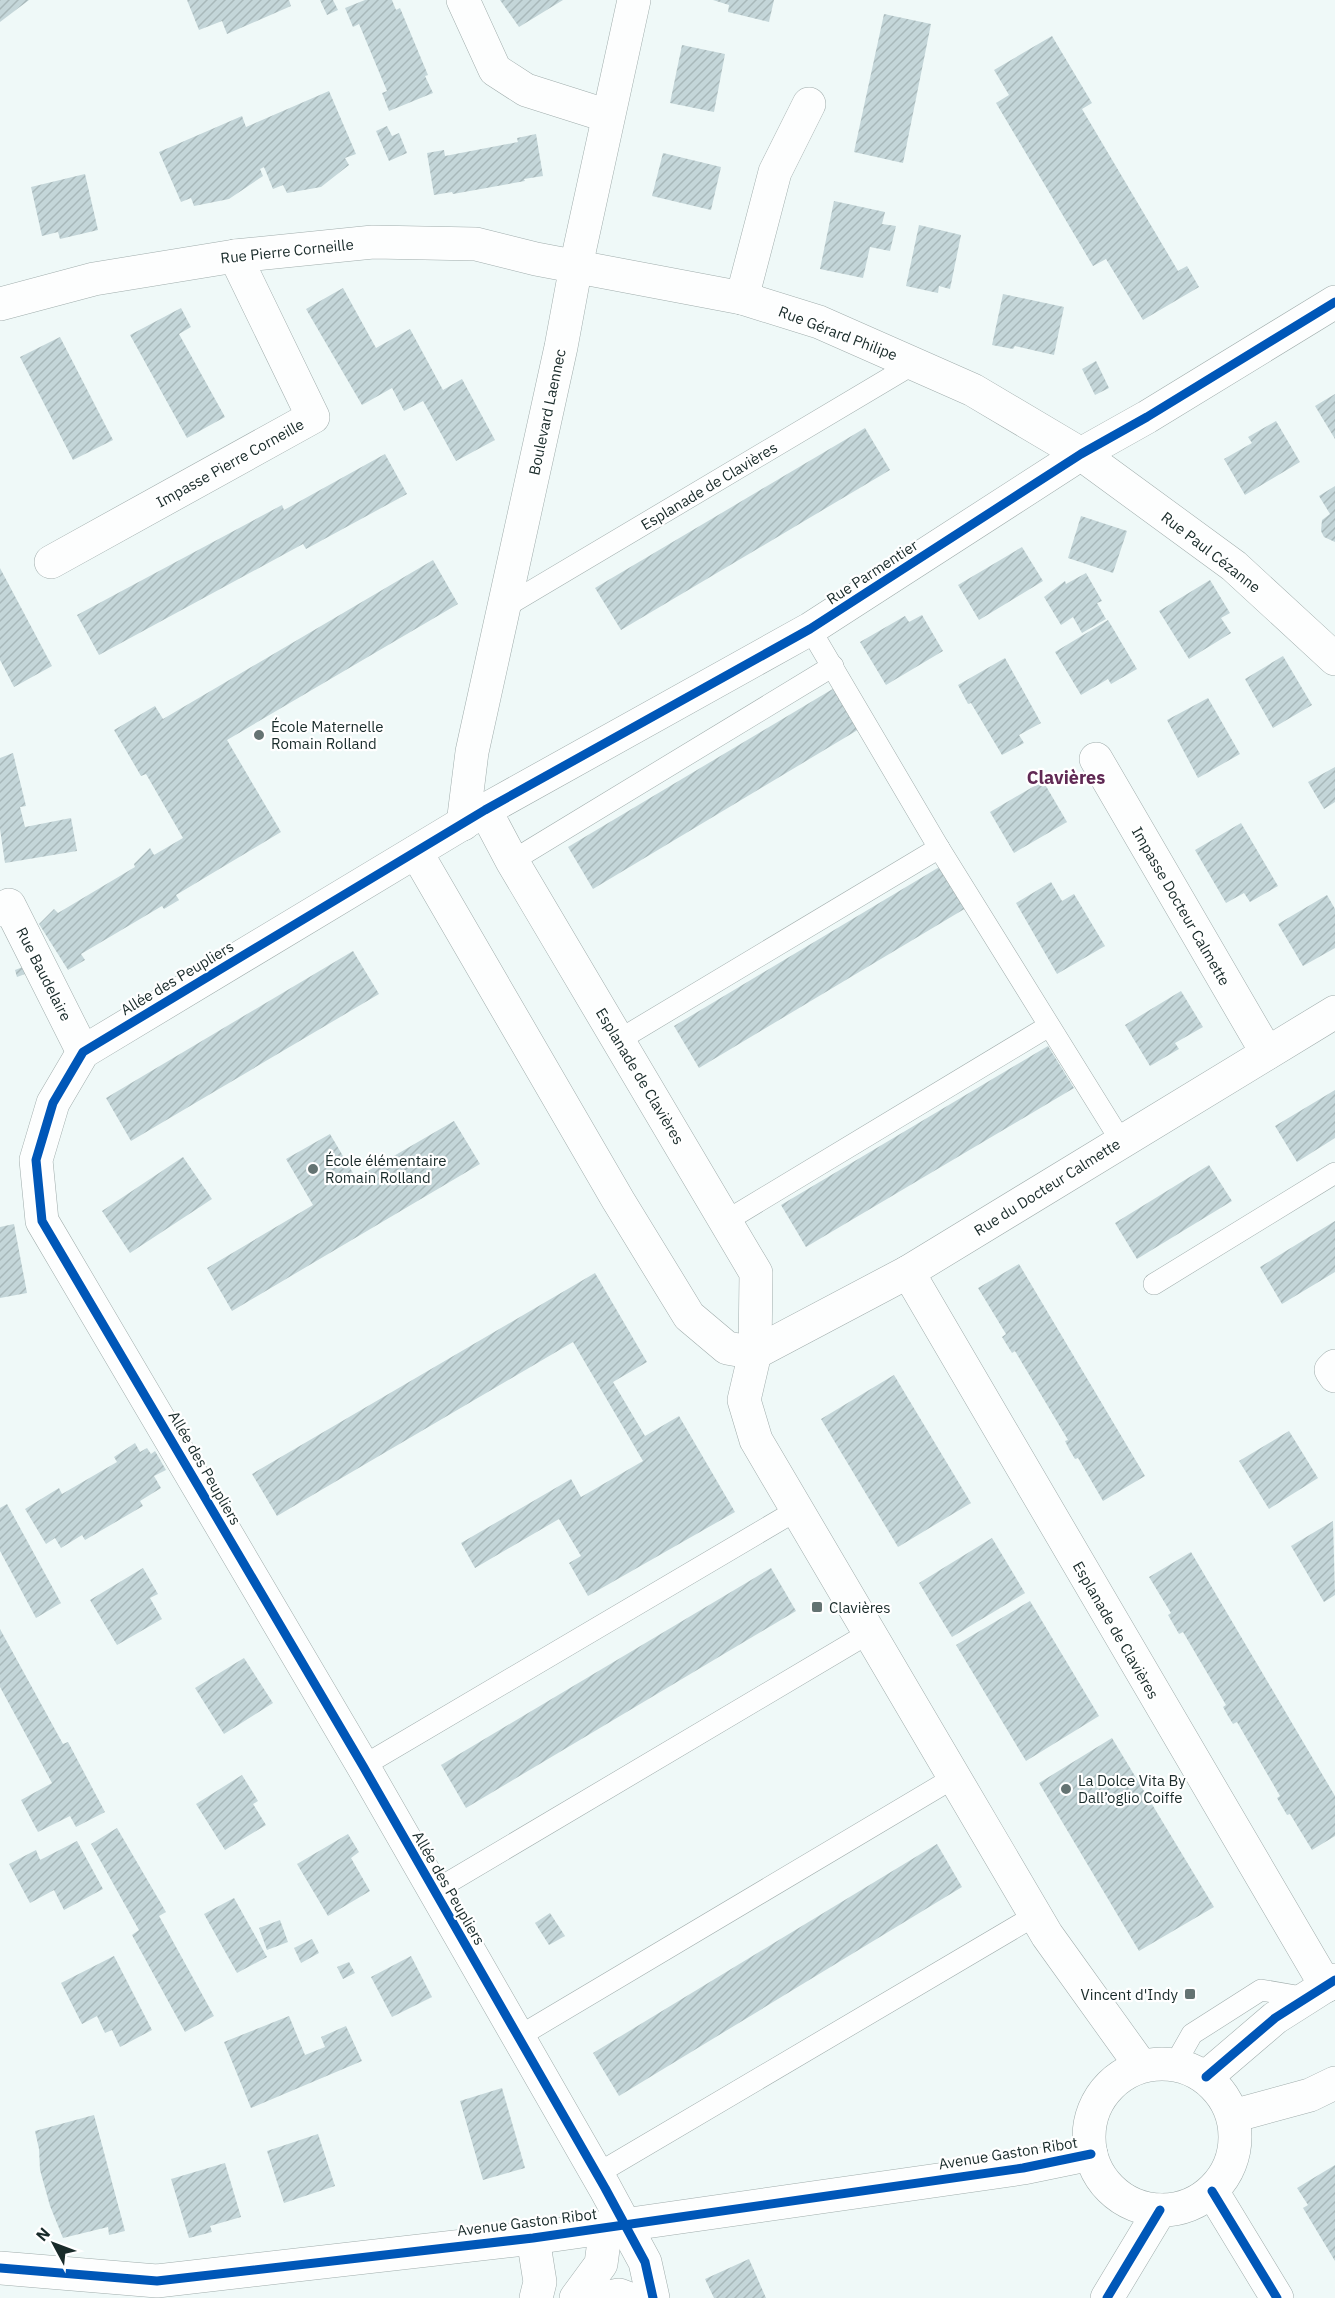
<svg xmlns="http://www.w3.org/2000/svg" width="1335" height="2298" viewBox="0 0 1335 2298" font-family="'IBM Plex Sans',sans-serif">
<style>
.building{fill:url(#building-hatch)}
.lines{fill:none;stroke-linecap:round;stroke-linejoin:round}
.service-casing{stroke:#a0adac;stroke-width:22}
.minor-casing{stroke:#a0adac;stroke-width:34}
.tertiary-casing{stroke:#a0adac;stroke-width:34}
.service{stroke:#fdfefe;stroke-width:21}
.minor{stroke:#fdfefe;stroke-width:33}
.tertiary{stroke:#fdfefe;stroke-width:33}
.cycleway-casing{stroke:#fff;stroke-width:13}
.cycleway{stroke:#0057b8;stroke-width:9}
.poi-dot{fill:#647372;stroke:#fff;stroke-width:2}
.labels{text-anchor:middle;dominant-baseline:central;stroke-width:4.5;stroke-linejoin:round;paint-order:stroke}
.street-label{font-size:15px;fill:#192b2a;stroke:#fff}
.poi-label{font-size:15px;fill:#192b2a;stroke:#fff;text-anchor:start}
.quarter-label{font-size:18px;font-weight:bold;fill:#602954;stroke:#fff}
</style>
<defs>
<pattern id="building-hatch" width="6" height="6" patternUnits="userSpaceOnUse" patternTransform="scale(1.5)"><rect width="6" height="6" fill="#c4d6d9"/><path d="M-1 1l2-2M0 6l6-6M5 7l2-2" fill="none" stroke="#a8b8ba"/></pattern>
</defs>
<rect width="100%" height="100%" fill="#eff9f8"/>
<g class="building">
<polygon points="0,0 29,0 0,22"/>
<polygon points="187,0 289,0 291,6 227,34 222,21 199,30"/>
<polygon points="320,0 333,0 338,10 327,15"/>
<polygon points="365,0 392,0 396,10 400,8 428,75 425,76 433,93 389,111 382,93 387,91 359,24 353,27 345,8"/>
<polygon points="500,0 563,0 519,27"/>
<polygon points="713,0 774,0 769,22 728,12 729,5"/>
<polygon points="884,14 931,24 903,163 854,152"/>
<polygon points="1052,36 1092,103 1082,109 1178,271 1187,266 1199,287 1143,320 1106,259 1093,266 996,103 1009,95 994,70"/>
<polygon points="682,45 725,54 714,112 670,103"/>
<polygon points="329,91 356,154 345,158 349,165 321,187 287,193 283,185 273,189 264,167 260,169 263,176 229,199 194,206 191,198 181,202 159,152 242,116 246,127"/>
<polygon points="387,126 392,136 399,133 407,153 389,161 376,131"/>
<polygon points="536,134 543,176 524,179 525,181 453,194 452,192 434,195 427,153 444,150 445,156 518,142 517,138"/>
<polygon points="663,153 721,167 711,210 652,196"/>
<polygon points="85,174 98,230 60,239 58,232 42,236 31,187"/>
<polygon points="834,201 885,212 882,224 896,226 890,251 870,247 863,278 820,269"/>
<polygon points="919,225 961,235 950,289 939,286 938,293 906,286"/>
<polygon points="343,288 376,348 410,329 443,390 462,379 495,440 456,461 423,401 404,411 392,388 362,405 306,309"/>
<polygon points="1003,294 1064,307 1054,355 1015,346 1013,349 992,345"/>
<polygon points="181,308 191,327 179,334 225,417 187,438 130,335"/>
<polygon points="60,337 113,440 73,460 20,357"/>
<polygon points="1096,361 1109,388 1095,395 1082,369"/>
<polygon points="1335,394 1335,439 1315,406"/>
<polygon points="1276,421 1300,462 1245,495 1224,459 1252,443 1248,437"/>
<polygon points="865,428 890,470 621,630 595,588"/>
<polygon points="385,454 407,494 306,549 303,544 99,655 77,615 282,505 284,510"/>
<polygon points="1335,486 1335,542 1324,537 1321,531 1322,520 1330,514 1319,496"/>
<polygon points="1081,516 1127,531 1113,573 1068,558"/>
<polygon points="1022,547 1043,581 979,620 958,585"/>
<polygon points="433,560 458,604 227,740 281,832 176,895 179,900 164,909 162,906 81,954 85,960 68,970 39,924 54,909 58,913 135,867 134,864 150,848 154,855 183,838 146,774 141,776 114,730 155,706 163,719"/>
<polygon points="0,568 52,666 14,687 0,660"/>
<polygon points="1086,573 1102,601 1097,603 1106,619 1082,633 1073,617 1061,625 1044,597 1065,581 1066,584"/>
<polygon points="1210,580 1230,613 1221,618 1231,633 1189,659 1159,611"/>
<polygon points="922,615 943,651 886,685 860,642 905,616 909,622"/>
<polygon points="1108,620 1137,669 1111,684 1108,679 1081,695 1055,652"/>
<polygon points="1283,656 1312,705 1273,728 1245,679"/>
<polygon points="1005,658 1041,723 1019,735 1024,743 1002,755 971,703 968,704 958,685"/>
<polygon points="836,687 861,728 593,889 568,847"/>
<polygon points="1208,698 1240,754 1198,778 1167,720"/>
<polygon points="13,753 26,806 20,807 25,827 71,818 77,851 5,863 0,829 0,758"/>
<polygon points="1335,767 1335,802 1324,809 1308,782"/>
<polygon points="1043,781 1067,822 1014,853 990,812"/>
<polygon points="1241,823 1278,886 1250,902 1244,893 1226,903 1195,850"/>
<polygon points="941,866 966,908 699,1068 674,1026"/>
<polygon points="1051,882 1062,901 1074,894 1105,946 1057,974 1016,903"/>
<polygon points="1327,895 1335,909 1335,948 1303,966 1278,924"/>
<polygon points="353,951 379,994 131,1141 106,1098"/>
<polygon points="23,967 25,974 17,977 15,970"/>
<polygon points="1181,991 1203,1027 1175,1043 1179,1049 1150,1066 1125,1025"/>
<polygon points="1048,1046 1074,1088 806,1247 781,1205"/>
<polygon points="1335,1090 1335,1138 1297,1162 1275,1126"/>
<polygon points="454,1121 480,1164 232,1311 207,1268 313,1205 286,1159 330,1134 356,1178"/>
<polygon points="183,1157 212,1199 130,1253 102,1211"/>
<polygon points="1209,1165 1232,1201 1137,1259 1115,1223"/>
<polygon points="1335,1221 1335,1272 1282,1304 1260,1267"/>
<polygon points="14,1224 27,1293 0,1298 0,1227"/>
<polygon points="1019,1264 1145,1476 1103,1501 1078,1458 1075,1459 1069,1449 1065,1441 1068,1440 1015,1351 1012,1353 1002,1337 1006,1334 978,1288"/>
<polygon points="595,1273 647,1362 613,1382 645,1436 679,1416 735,1512 588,1596 569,1563 581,1556 559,1519 475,1568 461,1543 571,1479 581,1497 643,1461 573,1342 277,1516 252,1474"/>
<polygon points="894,1375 971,1503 898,1547 821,1419"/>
<polygon points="1289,1431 1318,1478 1269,1509 1239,1461"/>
<polygon points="135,1443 140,1452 147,1448 151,1454 155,1451 166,1470 154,1476 161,1488 140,1501 143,1506 85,1540 82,1535 61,1548 55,1538 46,1544 25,1509 59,1488 62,1494 117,1462 114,1457"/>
<polygon points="7,1504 61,1603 36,1618 0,1551 0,1508"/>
<polygon points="1333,1521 1335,1595 1324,1602 1291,1546"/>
<polygon points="992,1538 1025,1593 952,1637 919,1583"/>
<polygon points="1191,1552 1335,1796 1335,1836 1312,1850 1290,1814 1287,1815 1277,1798 1280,1796 1237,1722 1233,1724 1228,1716 1223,1707 1226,1705 1183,1632 1179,1634 1168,1615 1171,1613 1149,1577"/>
<polygon points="143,1568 158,1594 150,1598 162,1619 117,1645 90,1600"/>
<polygon points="771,1568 796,1611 466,1808 441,1765"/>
<polygon points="1030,1601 1099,1716 1026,1761 956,1645"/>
<polygon points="0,1629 63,1744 68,1742 105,1812 76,1827 70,1816 38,1832 21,1800 52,1783 0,1687"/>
<polygon points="244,1658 273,1703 224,1734 195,1688"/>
<polygon points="1112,1738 1214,1907 1139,1951 1039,1783"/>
<polygon points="242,1775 258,1801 253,1804 266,1825 225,1850 196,1804"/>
<polygon points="117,1828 166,1912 159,1916 214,2016 185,2032 132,1935 139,1930 91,1844"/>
<polygon points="348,1834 359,1852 351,1858 370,1891 328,1916 297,1864"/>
<polygon points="77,1841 103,1889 64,1910 54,1890 30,1903 9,1864 36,1850 40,1860"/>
<polygon points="937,1844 962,1887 619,2096 593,2053"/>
<polygon points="234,1898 267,1957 237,1973 204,1914"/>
<polygon points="550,1913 565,1936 549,1945 535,1923"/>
<polygon points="280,1920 288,1942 267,1950 259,1928"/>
<polygon points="312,1939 319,1953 301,1963 294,1948"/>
<polygon points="114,1956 152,2030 120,2047 112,2030 105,2033 97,2016 82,2024 61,1983"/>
<polygon points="411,1956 432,1997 392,2017 371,1977"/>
<polygon points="349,1962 355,1973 343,1979 337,1967"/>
<polygon points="289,2016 305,2055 325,2047 321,2037 346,2026 362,2061 251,2108 224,2042"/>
<polygon points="502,2088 525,2168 483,2180 460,2101"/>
<polygon points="94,2115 125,2231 109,2235 108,2227 63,2238 50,2206 40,2170 39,2149 35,2131"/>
<polygon points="318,2134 335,2186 284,2203 267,2151"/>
<polygon points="225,2163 241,2217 210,2226 212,2232 189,2238 171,2179"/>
<polygon points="1335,2165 1335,2261 1303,2208 1308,2205 1297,2188"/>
<polygon points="749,2259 766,2298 714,2298 705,2279"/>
</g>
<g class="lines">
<defs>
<g id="service">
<polyline points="503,608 915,363"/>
<polyline points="810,629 939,848 1121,1141"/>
<polyline points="512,861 833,666"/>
<polyline points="619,1040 939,848"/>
<polyline points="726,1221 1049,1026"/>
<polyline points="1154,1284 1335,1173"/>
<polyline points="363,1766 797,1510"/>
<polyline points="434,1891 869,1633"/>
<polyline points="518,2037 955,1777"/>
<polyline points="1175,2064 1192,2034 1261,1990 1308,1998"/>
<polyline points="597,2174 1036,1915"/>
</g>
<g id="minor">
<polyline points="463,0 495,70 526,90 608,116"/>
<polyline points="742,298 775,172 809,104"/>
<polyline points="0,304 94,279 235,256 373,242 476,244 536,259 742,298 819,322 973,390 1081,454 1234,566 1335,659"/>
<polyline points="51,562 313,417 235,256"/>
<polyline points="1096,759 1267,1053"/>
<polyline points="485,810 512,861 756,1273 755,1353 744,1400 756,1440 1047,1935 1141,2066"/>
<polyline points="463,824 472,752 561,347 576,266 634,0"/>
<polyline points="416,852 618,1200 689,1316 727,1348 755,1353"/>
<polyline points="0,910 9,905 83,1052"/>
<polyline points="908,1272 1326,1986"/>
<polyline points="755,1353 908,1272 1335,1012"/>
<polyline points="1335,1366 1331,1370 1335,1376"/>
<polyline points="1212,2191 1277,2298"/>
<polyline points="533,2238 540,2282 536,2298"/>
<polyline points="576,2298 601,2264 606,2226"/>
<polyline points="604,2298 619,2295 627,2298"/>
<polyline points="653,2298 645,2262 605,2188 363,1766 42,1221 36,1160 53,1103 83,1052 485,810 810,629 1081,454 1147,417 1335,302"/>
<polyline points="1107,2298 1160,2210"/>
</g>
<g id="tertiary">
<circle cx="1162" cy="2137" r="73"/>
<polyline points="1206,2077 1275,2018 1335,1980"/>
<polyline points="1233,2116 1310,2095 1335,2083"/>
<polyline points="0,2268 157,2281 533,2238 1023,2168 1091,2154"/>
</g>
</defs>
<use href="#service" class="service-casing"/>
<use href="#minor" class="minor-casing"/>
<use href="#tertiary" class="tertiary-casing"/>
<use href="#service" class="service"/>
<use href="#minor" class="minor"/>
<use href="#tertiary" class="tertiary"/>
<defs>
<g id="cycleway">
<polyline points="1206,2077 1275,2018 1335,1980"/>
<polyline points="1212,2191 1277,2298"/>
<polyline points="0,2268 157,2281 533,2238 1023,2168 1091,2154"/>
<polyline points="653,2298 645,2262 605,2188 363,1766 42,1221 36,1160 53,1103 83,1052 485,810 810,629 1081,454 1147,417 1335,302"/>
<polyline points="1107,2298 1160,2210"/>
</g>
</defs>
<use href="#cycleway" class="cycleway-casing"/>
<use href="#cycleway" class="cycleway"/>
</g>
<g class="poi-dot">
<circle cx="259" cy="735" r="6"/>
<circle cx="313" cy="1169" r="6"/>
<rect x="811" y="1601" width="12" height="12" rx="3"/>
<circle cx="1066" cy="1789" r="6"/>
<rect x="1184" y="1988" width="12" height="12" rx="3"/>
</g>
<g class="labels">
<g class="street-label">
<text transform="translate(287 251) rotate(-6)">Rue Pierre Corneille</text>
<text transform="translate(838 333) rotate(21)">Rue Gérard Philipe</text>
<text transform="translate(547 412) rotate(-78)">Boulevard Laennec</text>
<text transform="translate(230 463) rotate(-29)">Impasse Pierre Corneille</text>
<text transform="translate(709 486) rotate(-31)">Esplanade de Clavières</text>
<text transform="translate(1211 552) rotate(38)">Rue Paul Cézanne</text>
<text transform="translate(872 572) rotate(-33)">Rue Parmentier</text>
<text transform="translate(1181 906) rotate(60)">Impasse Docteur Calmette</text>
<text transform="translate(44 974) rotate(63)">Rue Baudelaire</text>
<text transform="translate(177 978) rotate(-31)">Allée des Peupliers</text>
<text transform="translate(640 1076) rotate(59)">Esplanade de Clavières</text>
<text transform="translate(1047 1187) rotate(-32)">Rue du Docteur Calmette</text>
<text transform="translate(205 1468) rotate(60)">Allée des Peupliers</text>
<text transform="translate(1116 1630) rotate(60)">Esplanade de Clavières</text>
<text transform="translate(449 1888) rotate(60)">Allée des Peupliers</text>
<text transform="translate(1008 2153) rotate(-9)">Avenue Gaston Ribot</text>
<text transform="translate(527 2222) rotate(-7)">Avenue Gaston Ribot</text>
</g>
<g class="poi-label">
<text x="271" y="726">École Maternelle<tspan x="271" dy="17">Romain Rolland</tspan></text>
<text x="325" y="1160">École élémentaire<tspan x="325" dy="17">Romain Rolland</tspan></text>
<text x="829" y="1607">Clavières</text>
<text x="1078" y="1780">La Dolce Vita By<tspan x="1078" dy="17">Dall’oglio Coiffe</tspan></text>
<text x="1178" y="1994" text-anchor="end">Vincent d'Indy</text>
</g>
<g class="quarter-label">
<text x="1066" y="777">Clavières</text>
</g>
</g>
<g transform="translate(54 2244) rotate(311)" stroke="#ffffff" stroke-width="4.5" paint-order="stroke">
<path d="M0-4.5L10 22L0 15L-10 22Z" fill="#192b2a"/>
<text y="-9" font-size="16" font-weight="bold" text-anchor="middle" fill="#192b2a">N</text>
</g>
</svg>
